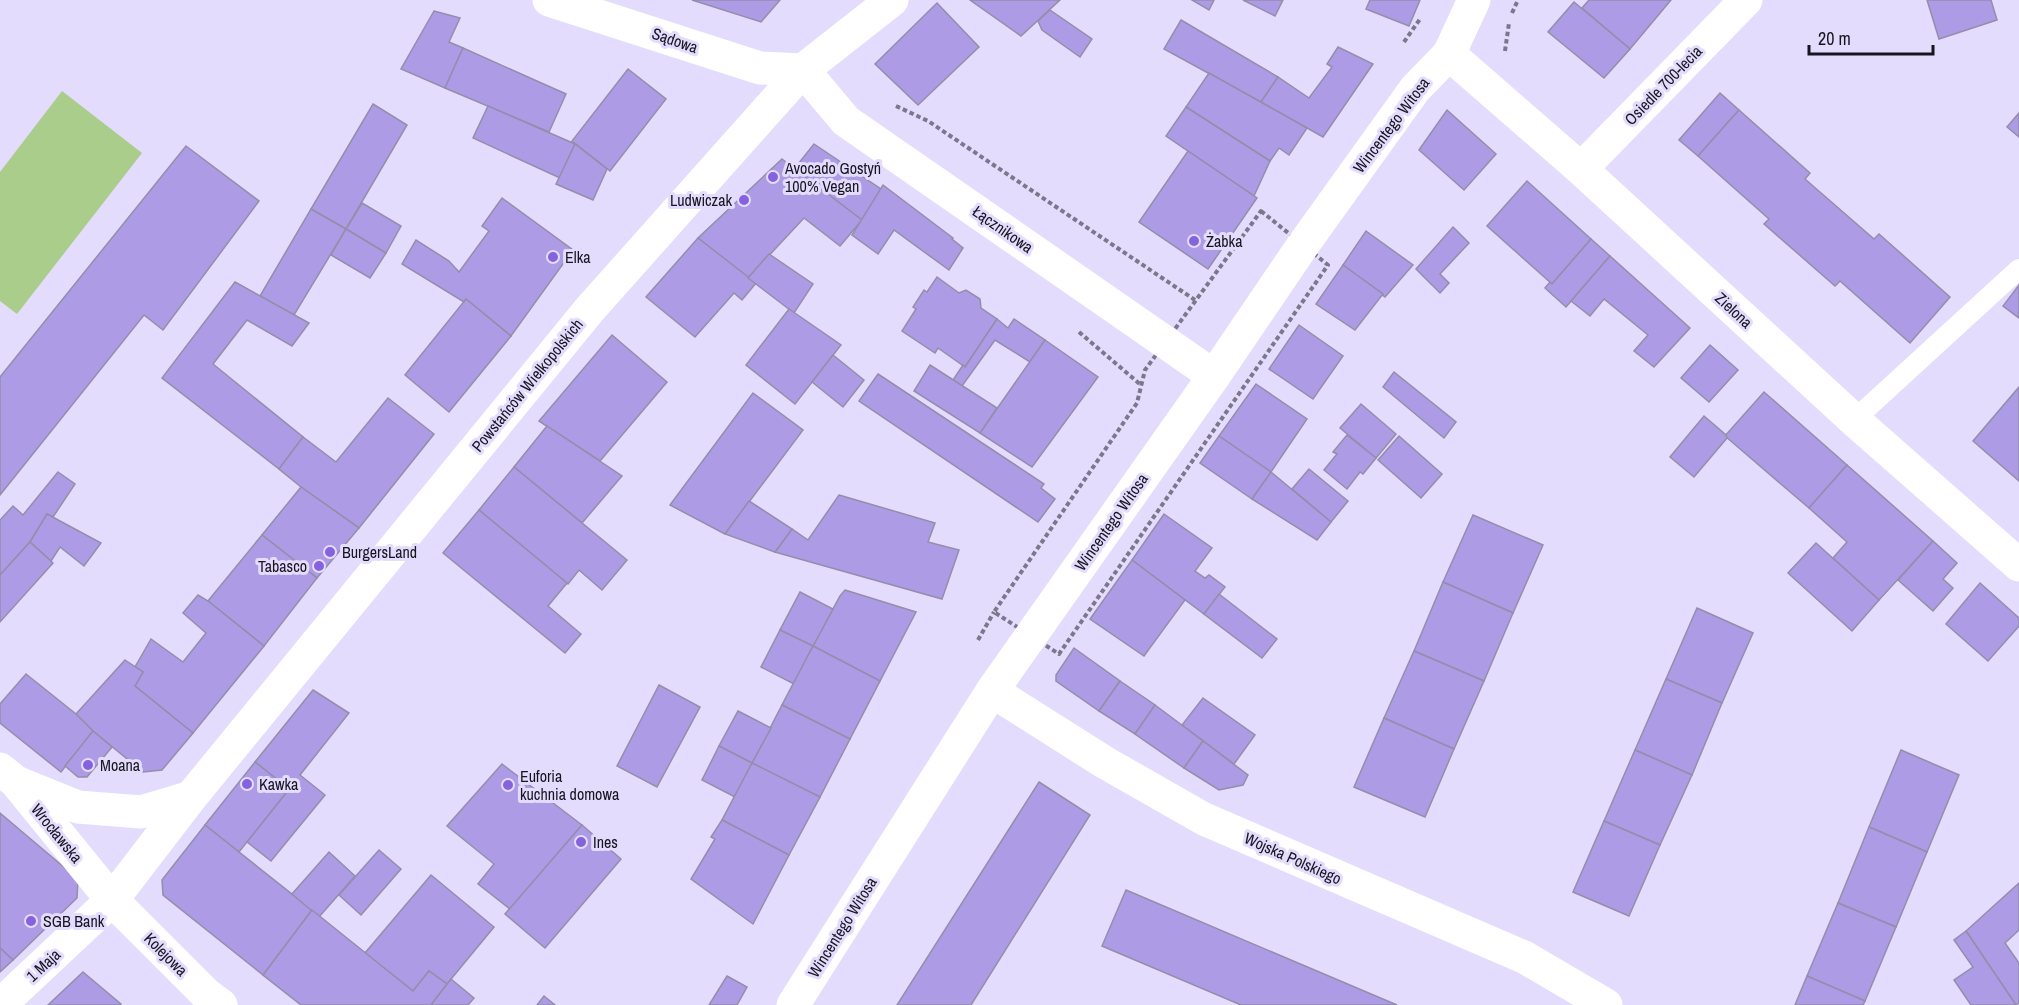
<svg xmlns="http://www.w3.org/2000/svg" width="2019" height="1005" viewBox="0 0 2019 1005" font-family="'Archivo Narrow',sans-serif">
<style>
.green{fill:#aacd8b}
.building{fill:#ae9be5;stroke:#948dab;stroke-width:1.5}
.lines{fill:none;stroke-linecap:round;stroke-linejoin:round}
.path{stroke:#7c778d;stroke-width:4;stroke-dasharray:4.5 3;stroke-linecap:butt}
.lane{stroke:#fff;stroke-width:20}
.street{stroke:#fff;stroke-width:33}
.secondary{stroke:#fff;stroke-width:33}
.poi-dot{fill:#8563de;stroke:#e3dcfc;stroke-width:2}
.labels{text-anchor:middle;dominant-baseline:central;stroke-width:6;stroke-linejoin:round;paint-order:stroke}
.street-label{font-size:16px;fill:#171520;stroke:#e3dcfc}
.poi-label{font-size:16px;fill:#171520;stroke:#e3dcfc;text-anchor:start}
</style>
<rect width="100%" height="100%" fill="#e3dcfc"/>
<polygon class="green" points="62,91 142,153 17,314 0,301 0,172"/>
<g class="building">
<polygon points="692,0 780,0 761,22"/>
<polygon points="970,0 1060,0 1021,36"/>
<polygon points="1192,0 1214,0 1209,10"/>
<polygon points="1243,0 1283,0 1275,16"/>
<polygon points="1370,0 1420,0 1409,26 1366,9"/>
<polygon points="1589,0 1671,0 1630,49 1582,8"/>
<polygon points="1927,0 1991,0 1997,20 1939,39"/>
<polygon points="1574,2 1630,49 1604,78 1548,32"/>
<polygon points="937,3 979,47 918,105 875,64"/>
<polygon points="1050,10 1092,39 1080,57 1042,30 1038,21"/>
<polygon points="434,11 460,18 449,42 463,48 445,88 401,69"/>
<polygon points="1181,20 1278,77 1261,102 1164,49"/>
<polygon points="1338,47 1373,64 1323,137 1261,102 1278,77 1309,98 1332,67 1327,64"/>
<polygon points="463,48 566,94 549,132 445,88"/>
<polygon points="628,69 666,99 610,171 572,141"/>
<polygon points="1209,73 1307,128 1289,155 1279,148 1270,161 1186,107"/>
<polygon points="1720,93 1739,110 1698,156 1679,140"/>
<polygon points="373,104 407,125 346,229 311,209"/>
<polygon points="488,106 575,144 560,178 473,138"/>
<polygon points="1186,107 1270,161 1254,196 1166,136"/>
<polygon points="1447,110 1496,154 1464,190 1419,150"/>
<polygon points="1739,110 1810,173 1805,179 1874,239 1879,234 1950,297 1910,343 1840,281 1835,286 1764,224 1769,219 1698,156"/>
<polygon points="2019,113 2019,137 2007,127"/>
<polygon points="575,144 607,169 593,200 556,184"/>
<polygon points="814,144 881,189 862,220 794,169"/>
<polygon points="186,146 259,201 163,330 144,315 0,495 0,377"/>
<polygon points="1188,151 1257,198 1208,269 1139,222"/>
<polygon points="782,159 862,220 840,246 804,218 748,278 698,238"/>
<polygon points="1527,181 1591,239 1552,284 1487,226"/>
<polygon points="883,185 953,238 952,239 963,248 949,270 894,230 878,254 852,235"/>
<polygon points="502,198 573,250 511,336 466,299 464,302 402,264 416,240 449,261 459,272 489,231 482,226"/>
<polygon points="362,203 401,226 386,253 346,229"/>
<polygon points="311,209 346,229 294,315 260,296"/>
<polygon points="1453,227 1469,243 1440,274 1449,283 1440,293 1416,269"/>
<polygon points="346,229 386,253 370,278 331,255"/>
<polygon points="1366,231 1413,265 1385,297 1343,265"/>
<polygon points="698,238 756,283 742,300 734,293 695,337 646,297"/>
<polygon points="1591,239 1610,256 1566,307 1545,288 1550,282 1552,284"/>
<polygon points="769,254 813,284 794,313 748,278"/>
<polygon points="1610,256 1690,328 1654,367 1634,351 1648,335 1604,299 1590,316 1571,301"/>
<polygon points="1343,265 1383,294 1355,330 1316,304"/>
<polygon points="937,277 959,293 966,290 980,299 981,308 997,319 965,367 938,348 935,353 902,331 916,309 913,307 924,290 927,292"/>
<polygon points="235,282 309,323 292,346 247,320 213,364 303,437 279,469 162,378"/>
<polygon points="2019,285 2019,318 2003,306"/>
<polygon points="466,299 511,336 449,412 405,375"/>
<polygon points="789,309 841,345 795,404 746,365"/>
<polygon points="997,319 1008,328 1014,319 1045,340 1030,362 995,340 962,386 953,380 963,365 965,367"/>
<polygon points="1299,325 1343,356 1313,399 1269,369"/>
<polygon points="612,335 667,382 600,461 539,421"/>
<polygon points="1045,340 1098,377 1032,467 980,433"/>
<polygon points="1710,345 1738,370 1709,402 1681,378"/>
<polygon points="833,355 864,380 843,407 812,382"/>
<polygon points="930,365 997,408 980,433 914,391"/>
<polygon points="1394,372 1456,422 1444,438 1383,387"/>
<polygon points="878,374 1044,484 1041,488 1055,499 1038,522 859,401"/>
<polygon points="1256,384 1307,419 1271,472 1219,436"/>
<polygon points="2019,387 2019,481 1973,441"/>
<polygon points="1764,392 1847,465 1809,508 1725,436"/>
<polygon points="753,393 803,430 725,534 670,505"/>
<polygon points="388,398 434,434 359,528 301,487 279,469 303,437 336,462"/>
<polygon points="1361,404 1396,434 1376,458 1340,428"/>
<polygon points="1704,416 1726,435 1727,438 1694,477 1670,457"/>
<polygon points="547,426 622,476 582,523 514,467"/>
<polygon points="1347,435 1376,458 1363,474 1360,472 1347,489 1324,470 1337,454 1333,452"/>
<polygon points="1219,436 1271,472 1252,499 1200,463"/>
<polygon points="1399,436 1442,474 1421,498 1378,460"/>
<polygon points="1847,465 1933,541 1879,600 1833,558 1847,542 1809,508"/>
<polygon points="514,467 627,560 602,590 579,570 568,584 479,510"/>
<polygon points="1309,469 1348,501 1331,522 1292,489"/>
<polygon points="58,472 75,484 53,517 47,514 30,542 0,575 0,520 13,506 23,515"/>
<polygon points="1271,472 1331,522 1317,540 1252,499"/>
<polygon points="301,487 359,528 317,578 262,535"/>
<polygon points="839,495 935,523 928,542 959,550 942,599 775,552 792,529 808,540"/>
<polygon points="749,501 792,529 775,552 725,534"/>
<polygon points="479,510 567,583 548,606 581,634 565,653 443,553"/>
<polygon points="47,514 101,543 84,566 60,547 51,561 30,542"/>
<polygon points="1164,514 1212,548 1195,571 1205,578 1209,575 1225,587 1204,614 1132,560"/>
<polygon points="1473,515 1543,545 1513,613 1443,582"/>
<polygon points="262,535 317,578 264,646 208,601"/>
<polygon points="1933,541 1957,563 1943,579 1953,588 1933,611 1898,580"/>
<polygon points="30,542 53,563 0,622 0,575"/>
<polygon points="1816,543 1879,600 1852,631 1788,573"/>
<polygon points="1132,560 1185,600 1144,656 1090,619"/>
<polygon points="1443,582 1513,613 1484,681 1414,651"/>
<polygon points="1980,583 2019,618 2019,626 1988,661 1946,624"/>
<polygon points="845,590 916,612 880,681 813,646 840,596"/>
<polygon points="800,592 833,609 813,646 780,630"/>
<polygon points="1219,594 1277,639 1262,658 1204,614"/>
<polygon points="198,595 208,601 264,646 193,733 135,686 143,672 135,667 151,639 183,662 206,633 183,613"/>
<polygon points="1697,608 1753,633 1722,703 1666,679"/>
<polygon points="780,630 813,646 794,684 761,667"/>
<polygon points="813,646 880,681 850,739 782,705"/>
<polygon points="1074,648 1120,681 1099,711 1056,681 1056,675"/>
<polygon points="1414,651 1484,681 1454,749 1384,718"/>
<polygon points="125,660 143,672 135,686 193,733 162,770 143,772 93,731 76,714"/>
<polygon points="26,674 76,714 93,731 61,772 0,723 0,704"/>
<polygon points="1666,679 1722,703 1692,775 1635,750"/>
<polygon points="1120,681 1155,705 1135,734 1099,711"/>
<polygon points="659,685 700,707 657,787 617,766"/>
<polygon points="313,690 349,713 300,775 325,795 271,861 247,842 289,789 255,762"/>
<polygon points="1203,698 1255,735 1234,764 1182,725"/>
<polygon points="782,705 850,739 820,797 752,763"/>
<polygon points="1155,705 1203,741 1184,768 1135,734"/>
<polygon points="738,711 771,728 752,763 719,746"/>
<polygon points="1384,718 1454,749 1425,817 1354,787"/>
<polygon points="93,731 112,747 87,777 78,777 65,766"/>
<polygon points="1203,741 1248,775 1243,785 1219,790 1184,768"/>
<polygon points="719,746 752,763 735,797 702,780"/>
<polygon points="1635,750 1692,775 1660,845 1604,821"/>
<polygon points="1901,750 1959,775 1927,852 1869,827"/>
<polygon points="255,762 289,789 239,852 205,825"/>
<polygon points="752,763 820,797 789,855 722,820"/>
<polygon points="502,764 582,825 510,909 478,884 494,864 447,826"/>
<polygon points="1039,782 1090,815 971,1005 897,1005"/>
<polygon points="0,813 78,879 77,898 13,960 0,948"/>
<polygon points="722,820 789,855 753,924 691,879 715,839 711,837"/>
<polygon points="1604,821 1660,845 1629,916 1573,892"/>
<polygon points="205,825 312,910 263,975 163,895 162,880"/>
<polygon points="582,825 621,859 545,948 505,914"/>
<polygon points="1869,827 1927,852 1896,927 1838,903"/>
<polygon points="379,850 401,869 361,915 339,895"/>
<polygon points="329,852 355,876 319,917 292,894"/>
<polygon points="431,875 494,927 447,984 429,971 413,991 365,953"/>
<polygon points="2019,883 2019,930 2005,943 2019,963 2019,1003 2016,1005 1966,931"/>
<polygon points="1126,890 1397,1005 1241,1005 1102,946"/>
<polygon points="1838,903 1896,927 1865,1001 1807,976"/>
<polygon points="312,910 413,991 429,971 447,984 431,1005 301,1005 263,975"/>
<polygon points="1966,931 2016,1005 1971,1005 1954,980 1973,967 1954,940"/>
<polygon points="0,948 13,960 0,972"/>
<polygon points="83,972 121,1004 120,1005 48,1005"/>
<polygon points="727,976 747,987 737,1005 709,1005"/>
<polygon points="1807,976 1865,1001 1863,1005 1795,1005"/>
<polygon points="451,979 474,998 468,1005 431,1005"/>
<polygon points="544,996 555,1005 537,1005"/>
</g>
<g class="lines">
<g class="path">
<polyline points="1512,13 1518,0"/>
<polyline points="1404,42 1420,19"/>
<polyline points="1505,51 1509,23"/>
<polyline points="896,106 928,121 1195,300"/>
<polygon points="1261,211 1328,265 1059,654 994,612 1137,403 1145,370"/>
<polyline points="1079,332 1141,385"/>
<polyline points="978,640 994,612"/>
</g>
<polyline class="lane" points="1854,420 2019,269"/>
<g class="street">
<polyline points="1449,54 1581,169 1854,420 2019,565"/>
<polyline points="1581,169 1746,0"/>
<polyline points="992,691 1104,762 1204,819 1524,957 1606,1005"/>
<polyline points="16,782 78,807 141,812 191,797"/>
<polyline points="0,1005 112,900 191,797 590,309 803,70 846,121 1214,376"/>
<polyline points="793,1005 992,691 1214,376 1303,245 1415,89 1449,54 1474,0"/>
</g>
<g class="secondary">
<polyline points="549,0 760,68 803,70 892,0"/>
<polyline points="0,769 16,782 112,900 206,994 221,1005"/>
</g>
</g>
<g class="poi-dot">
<circle cx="773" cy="177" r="6"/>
<circle cx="744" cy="200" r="6"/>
<circle cx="1194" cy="241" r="6"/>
<circle cx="553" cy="257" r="6"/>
<circle cx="330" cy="552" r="6"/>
<circle cx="319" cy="566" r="6"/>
<circle cx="88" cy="765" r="6"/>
<circle cx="247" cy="784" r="6"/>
<circle cx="508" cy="785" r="6"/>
<circle cx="581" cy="842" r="6"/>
<circle cx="31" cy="921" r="6"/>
</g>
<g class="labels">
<g class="street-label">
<text transform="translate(675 40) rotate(19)">Sądowa</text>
<text transform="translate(1663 85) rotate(-46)">Osiedle 700-lecia</text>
<text transform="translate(1391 125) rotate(-53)">Wincentego Witosa</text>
<text transform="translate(1003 229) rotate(35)">Łącznikowa</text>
<text transform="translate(1734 310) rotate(43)">Zielona</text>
<text transform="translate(527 385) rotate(-51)">Powstańców Wielkopolskich</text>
<text transform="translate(1111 522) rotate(-55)">Wincentego Witosa</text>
<text transform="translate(57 833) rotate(51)">Wrocławska</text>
<text transform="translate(1293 858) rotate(24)">Wojska Polskiego</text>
<text transform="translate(842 927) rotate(-58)">Wincentego Witosa</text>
<text transform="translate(166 954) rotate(45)">Kolejowa</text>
<text transform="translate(43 965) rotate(-43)">1 Maja</text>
</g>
<g class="poi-label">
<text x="785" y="168">Avocado Gostyń<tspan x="785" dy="18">100% Vegan</tspan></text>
<text x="732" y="200" text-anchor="end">Ludwiczak</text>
<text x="1206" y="241">Żabka</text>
<text x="565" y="257">Elka</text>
<text x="342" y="552">BurgersLand</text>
<text x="307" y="566" text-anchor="end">Tabasco</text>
<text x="100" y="765">Moana</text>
<text x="520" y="776">Euforia<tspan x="520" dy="18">kuchnia domowa</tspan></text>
<text x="259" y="784">Kawka</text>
<text x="593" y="842">Ines</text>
<text x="43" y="921">SGB Bank</text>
</g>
</g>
<path d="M1809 45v9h124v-9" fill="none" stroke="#171520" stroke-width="3"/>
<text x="1818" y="45" font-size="18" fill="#171520" stroke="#e3dcfc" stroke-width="4.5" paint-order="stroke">20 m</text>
</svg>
